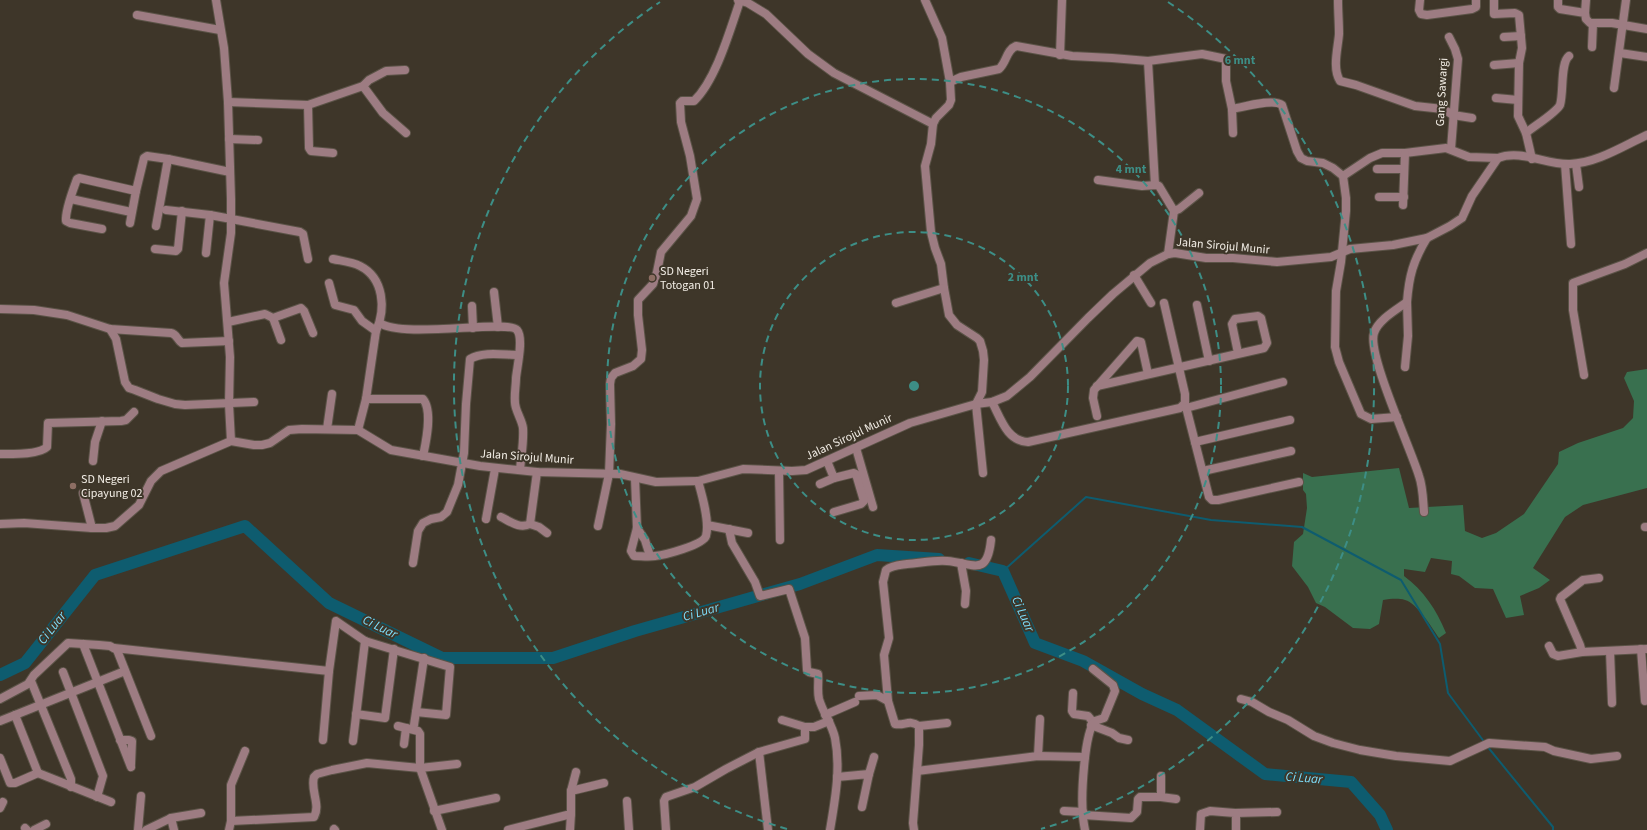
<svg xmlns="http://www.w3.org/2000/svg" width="1647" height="830" viewBox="0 0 1647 830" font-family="'Source Sans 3',sans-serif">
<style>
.green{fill:#39704f}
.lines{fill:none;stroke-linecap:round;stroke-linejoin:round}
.stream{stroke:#0e5c6f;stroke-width:2}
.river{stroke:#0e5c6f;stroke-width:12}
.minor-casing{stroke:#5b5347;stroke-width:10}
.tertiary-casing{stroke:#5b5347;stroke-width:10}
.minor{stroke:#9d7c82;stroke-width:8}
.tertiary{stroke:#9d7c82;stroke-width:8}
.ring{fill:none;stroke:#3d8e86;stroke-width:2;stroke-dasharray:7 5}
.education-dot{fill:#8d6e63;stroke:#3e3629;stroke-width:1.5}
.labels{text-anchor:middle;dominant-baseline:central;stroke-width:4;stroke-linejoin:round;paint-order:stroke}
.street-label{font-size:12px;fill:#f3eee6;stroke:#3e3629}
.poi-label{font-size:12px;fill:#f3eee6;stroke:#3e3629;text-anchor:start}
.water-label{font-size:13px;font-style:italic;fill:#7fdffc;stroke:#3e3629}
.centre{fill:#3d8e86;stroke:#3e3629;stroke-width:2}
.ring-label{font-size:12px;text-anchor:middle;font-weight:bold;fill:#3d8e86;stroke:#3e3629;stroke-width:4;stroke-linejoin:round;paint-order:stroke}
</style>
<rect width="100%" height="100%" fill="#3e3629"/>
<path class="green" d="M1647,369V488L1583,505L1565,517L1533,568L1550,580L1539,588L1520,596L1524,615L1506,618L1493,589L1475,588L1459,576L1451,574L1452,561L1431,558L1425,572L1404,569V576C1424,591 1436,609 1446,633L1439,638C1432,628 1417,603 1405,600C1398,598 1390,599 1383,600L1379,624L1370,629L1353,628L1325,607L1316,603L1308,587L1292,566L1294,542L1303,534L1307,508L1306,494L1303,490V473L1312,477L1399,468L1409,508L1463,505L1465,531L1482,538L1496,533L1524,514L1558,464L1559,452L1578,443L1623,428L1633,418L1634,401L1624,378L1627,372Z"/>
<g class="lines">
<g class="stream">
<polyline points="1003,571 1086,497 1211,520 1302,527 1401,580 1440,644 1448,693 1485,743"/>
<polyline points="1487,746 1553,827 1553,830"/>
</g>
<g class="river">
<polyline points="969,563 1003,571 1035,643 1083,661 1142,694 1177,710 1265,774 1351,782 1380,815 1387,830"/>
<polyline points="0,675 25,663 95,575 245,526 329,603 442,658 553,658 635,631 800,584 877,555 939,559"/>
</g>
<defs>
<g id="minor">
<polyline points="216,0 224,48 228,102 231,199 231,233 224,283 230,357 229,404 231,441"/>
<polyline points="738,0 748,3 766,14 808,54 834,73 933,124"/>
<polyline points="925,0 942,38 950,82 951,100 949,105 936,118 933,124 931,144 925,166 931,232 935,248 941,264 944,288 949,315 957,325 977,338 980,341 983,351 984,360 982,392 976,404 983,473"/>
<path d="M1338,0C1338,11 1339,23 1339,34C1338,48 1332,68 1340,81L1356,85L1415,106L1443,109L1453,115L1472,118"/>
<polyline points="1420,0 1419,10 1421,14 1427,15 1472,9 1476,7 1476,0"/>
<polyline points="1494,0 1494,14 1515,13 1519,15 1522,48 1519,63 1518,116 1526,133 1532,159"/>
<polyline points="1558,0 1558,7 1560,9 1585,13 1586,19 1590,23 1612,23 1647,29"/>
<polyline points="1585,13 1586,0"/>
<polyline points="137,15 220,30"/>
<polyline points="1449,37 1455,49 1458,59 1451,149"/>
<polyline points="1504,37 1521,36"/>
<polyline points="1592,47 1593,23"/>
<polyline points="1620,53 1647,57"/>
<polyline points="1060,55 1062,0"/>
<polyline points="1148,61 1155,185"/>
<polyline points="1494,65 1519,63"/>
<path d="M950,82L961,77L999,69C1007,62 1006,50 1016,46L1072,56L1112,58L1148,61L1202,54L1226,59V81L1232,109L1233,133"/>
<polyline points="363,86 383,113 406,133"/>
<polyline points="1614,88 1626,0"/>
<polyline points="1496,98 1518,100"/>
<polyline points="228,102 308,105 363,86 369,80 386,71 405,70"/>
<polyline points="308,105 309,148 311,151 333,153"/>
<path d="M1232,109C1243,107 1274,98 1282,105L1297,151L1301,158L1307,161L1323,163L1333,168L1343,176L1346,198V211L1341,262L1336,291L1335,347L1339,362L1361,414L1371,419L1397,417"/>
<path d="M1526,133C1534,126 1556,113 1560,105C1564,92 1560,63 1569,56"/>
<polyline points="229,139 258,140"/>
<polyline points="1565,164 1571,244"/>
<polyline points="1576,164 1579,187"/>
<polyline points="1377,169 1404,169"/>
<polyline points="1343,176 1370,158 1382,153 1405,153 1446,148 1469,157 1498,158"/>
<polyline points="1098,180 1142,186 1157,185 1159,186 1174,211 1168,254"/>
<polyline points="1379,197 1404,197"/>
<polyline points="71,199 131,212"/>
<polyline points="1403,205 1405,153"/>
<polyline points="166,210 210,215 300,232 303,234 308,259"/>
<polyline points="1174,211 1179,209 1199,193"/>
<polyline points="130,223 136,191"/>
<polyline points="156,226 168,159"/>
<path d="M102,229L70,223L66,221C65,210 73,190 77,179L79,178L136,191L144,158L147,156L168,159L230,172"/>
<polyline points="155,249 176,251 178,249 182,211"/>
<polyline points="206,253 210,215"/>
<path d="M333,259C342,261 352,262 360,266C384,278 386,309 376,331L366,399L358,430"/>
<polyline points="1134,275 1151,303"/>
<polyline points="329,283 335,305 354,310 362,321 376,331"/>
<polyline points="494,292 498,327"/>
<polyline points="896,303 944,288"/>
<polyline points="1197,305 1209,361"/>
<polyline points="472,306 473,328"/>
<path d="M0,309L34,310L67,315L110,329L171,333C177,334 177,340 182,343L229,341"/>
<polyline points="273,318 281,340"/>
<polyline points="228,322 265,314 273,318 301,308 304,311 313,333"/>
<path d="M380,323C403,339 508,319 517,330C524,338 517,367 516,378C516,387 513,400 516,408C518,415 522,421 523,428C524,442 521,457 520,470"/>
<polyline points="110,329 116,339 125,382 129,388 135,390 158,399 175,404 185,405 254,402"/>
<polyline points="1405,367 1408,336 1407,302"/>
<polyline points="1584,375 1573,310 1573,283 1625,264 1647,253"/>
<polyline points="1097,386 1264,348 1267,343 1261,318 1258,316 1235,319 1232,324 1238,353"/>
<path d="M366,399H423C433,411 426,442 423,456"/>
<path d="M992,402C1001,419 1007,441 1028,442L1180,408L1185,403V394L1164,303"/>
<polyline points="1185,403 1209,497 1212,500 1218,500 1299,482"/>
<polyline points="1186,408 1283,382"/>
<polyline points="1097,416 1093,398 1094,390 1137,341 1141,342 1148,374"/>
<polyline points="327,429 332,394"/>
<polyline points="1195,442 1290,420"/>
<polyline points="856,448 873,507"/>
<path d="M0,454C11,454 39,455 47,447L48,423L121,421L126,420L134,412"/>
<polyline points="93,461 95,442 102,421"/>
<polyline points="827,461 834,478 854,473 856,474 864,501 861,504 834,512"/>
<polyline points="779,471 780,540"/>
<polyline points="1203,471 1291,451"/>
<path d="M635,478L637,528L631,551L634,556C641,556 649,557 655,556C665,555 703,545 706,536C710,522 702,495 698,481"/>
<polyline points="820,484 834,478"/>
<polyline points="83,493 92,528"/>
<path d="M1424,512C1423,500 1423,487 1419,476C1411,449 1367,354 1374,333C1378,320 1396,310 1407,302C1409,276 1413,261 1427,238"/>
<path d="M501,517C511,522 520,529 530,524L537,472"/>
<polyline points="486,519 495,469"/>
<polyline points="530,524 539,527 547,533"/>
<polyline points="707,525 748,533"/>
<path d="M598,526L609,474L611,424L610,384L611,378L615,373L633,366L641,359L642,350L638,315V300L653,284L657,272L661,252L691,216L697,199L690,156L681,122L680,103L682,101H694C716,80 730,30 740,1"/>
<polyline points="1645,527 1647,527"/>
<polyline points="637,528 645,540 650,556"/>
<path d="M729,529L732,543L755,582L760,596L789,589L805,638L807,670L809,672L818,674C819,682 817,691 819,699C823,713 832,724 835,738C841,769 835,800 830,830"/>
<path d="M413,563L418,531L423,523L431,519L441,517L447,512L458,485L464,453L466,404L470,359C483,351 504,355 519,355"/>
<polyline points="961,563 966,591 965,604"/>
<polyline points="83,644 131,767"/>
<polyline points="1549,646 1553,654 1558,656 1582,652 1647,649"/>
<polyline points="114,648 329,671 336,621 365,641 450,667 446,715 416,712"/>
<polyline points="1641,649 1645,701"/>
<polyline points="1610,651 1612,703"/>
<polyline points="1582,652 1580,645 1560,599 1561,597 1583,580 1599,578"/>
<polyline points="63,672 103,776 97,797"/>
<polyline points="31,681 71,779 71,787"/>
<polyline points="1073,693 1072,711 1074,714 1088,716 1093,722"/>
<path d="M859,696L877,695L888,701L895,724C905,726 909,719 919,726V745L913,823L914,830"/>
<polyline points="0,699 28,684 34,675 68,643 99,645 110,646 117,650 151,736"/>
<polyline points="1241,699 1252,702 1269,712 1288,720 1314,736 1333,743 1360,750 1396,756 1450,761 1489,743 1545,747 1554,751 1591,759 1617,756"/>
<path d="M888,701L884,655L889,638L883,582L886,570C892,565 900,565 907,564C921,563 933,560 947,561C973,563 987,578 991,540"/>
<polyline points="356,714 385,718 394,649"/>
<polyline points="825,715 855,702"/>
<polyline points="782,720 805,727"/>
<polyline points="0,721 125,671"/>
<polyline points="414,725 424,658"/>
<polyline points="1091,725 1112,733 1119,738 1128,740"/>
<polyline points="398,726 418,731 420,734 420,768 442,830"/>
<polyline points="919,726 947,723"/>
<polyline points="120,740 129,740 132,741 131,764"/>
<polyline points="323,740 329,671"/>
<polyline points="353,741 365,641"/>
<polyline points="404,744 406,728"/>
<polyline points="759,752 768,830"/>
<polyline points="1038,756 1040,719"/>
<polyline points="0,758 10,783 15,783 38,773 15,715"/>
<polyline points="917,771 1038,756 1085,757"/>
<polyline points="38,773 111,802"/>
<polyline points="869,774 874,757"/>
<polyline points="1161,776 1161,797"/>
<polyline points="837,777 869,774 862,807"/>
<polyline points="571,791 604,783"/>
<polyline points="627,801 629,830"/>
<polyline points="0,808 3,802"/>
<polyline points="434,811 496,798"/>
<polyline points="1064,811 1083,812"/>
<polyline points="1235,813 1277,812"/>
<polyline points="1083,815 1131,818 1137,812 1138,799 1140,797 1161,797 1176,799"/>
<polyline points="171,818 174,830"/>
<path d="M231,821L314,817C321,805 310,790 314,777L317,774L332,770L367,763L420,768L457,764"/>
<polyline points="25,828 27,830"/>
<polyline points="334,829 335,830"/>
<polyline points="34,830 46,824"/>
<polyline points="138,830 141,796"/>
<polyline points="146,830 171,818 201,813"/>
<polyline points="229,830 231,821 231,785 245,751"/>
<polyline points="508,830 571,814 571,791 576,772"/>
<polyline points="570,830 571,814"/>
<polyline points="666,830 664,801 666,797 695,787 726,769 759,752 805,739 805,727 814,727 829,721"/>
<path d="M1085,830C1084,825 1083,820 1083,815C1081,797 1084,733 1095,721L1104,718L1115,691L1113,685L1093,669"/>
<polyline points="1200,830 1201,814 1210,811 1235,813 1236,815 1236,830"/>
</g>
<path id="tertiary" d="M0,524L24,523L92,528H106L115,526L139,505L151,481L161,471L231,441L254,445H262L270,443L289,430L302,429L358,430L391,450L480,466L537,472L620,474L656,482L698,481L743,469L792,471L806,470L910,423L976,404L992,402L1007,396L1030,377L1088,318L1113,294L1150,263L1168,254L1175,253L1206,258H1233L1277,262L1331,257L1350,249L1393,245L1427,238L1450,226L1462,218L1472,196L1498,158C1521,149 1546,165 1570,164C1597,163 1623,146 1647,135"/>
</defs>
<use href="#minor" class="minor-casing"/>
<use href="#tertiary" class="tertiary-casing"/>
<use href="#minor" class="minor"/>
<use href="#tertiary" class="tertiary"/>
</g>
<g class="ring">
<circle cx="914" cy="386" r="154"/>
<circle cx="914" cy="386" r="307"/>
<path d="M787 829A461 461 0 0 1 660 2M1168 2A461 461 0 0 1 1041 829"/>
</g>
<g class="education-dot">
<circle cx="652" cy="278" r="4"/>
<circle cx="73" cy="486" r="4"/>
</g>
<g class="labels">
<g class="street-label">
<text transform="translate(1442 92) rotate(-87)">Gang Sawargi</text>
<text transform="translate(1223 246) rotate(5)">Jalan Sirojul Munir</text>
<text transform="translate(849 437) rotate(-25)">Jalan Sirojul Munir</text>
<text transform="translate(527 457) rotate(4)">Jalan Sirojul Munir</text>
</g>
<g class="poi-label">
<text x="660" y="271">SD Negeri<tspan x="660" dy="14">Totogan 01</tspan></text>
<text x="81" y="479">SD Negeri<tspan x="81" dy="14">Cipayung 02</tspan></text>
</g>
<g class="water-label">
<text transform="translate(701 612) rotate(-16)">Ci Luar</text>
<text transform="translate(1023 614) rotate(66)">Ci Luar</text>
<text transform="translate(380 627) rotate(26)">Ci Luar</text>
<text transform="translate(52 628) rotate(-52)">Ci Luar</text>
<text transform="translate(1304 778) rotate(5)">Ci Luar</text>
</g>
</g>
<circle cx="914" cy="386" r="6" class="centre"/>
<g class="ring-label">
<text x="1240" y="64">6 mnt</text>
<text x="1131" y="173">4 mnt</text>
<text x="1023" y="281">2 mnt</text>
</g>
</svg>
